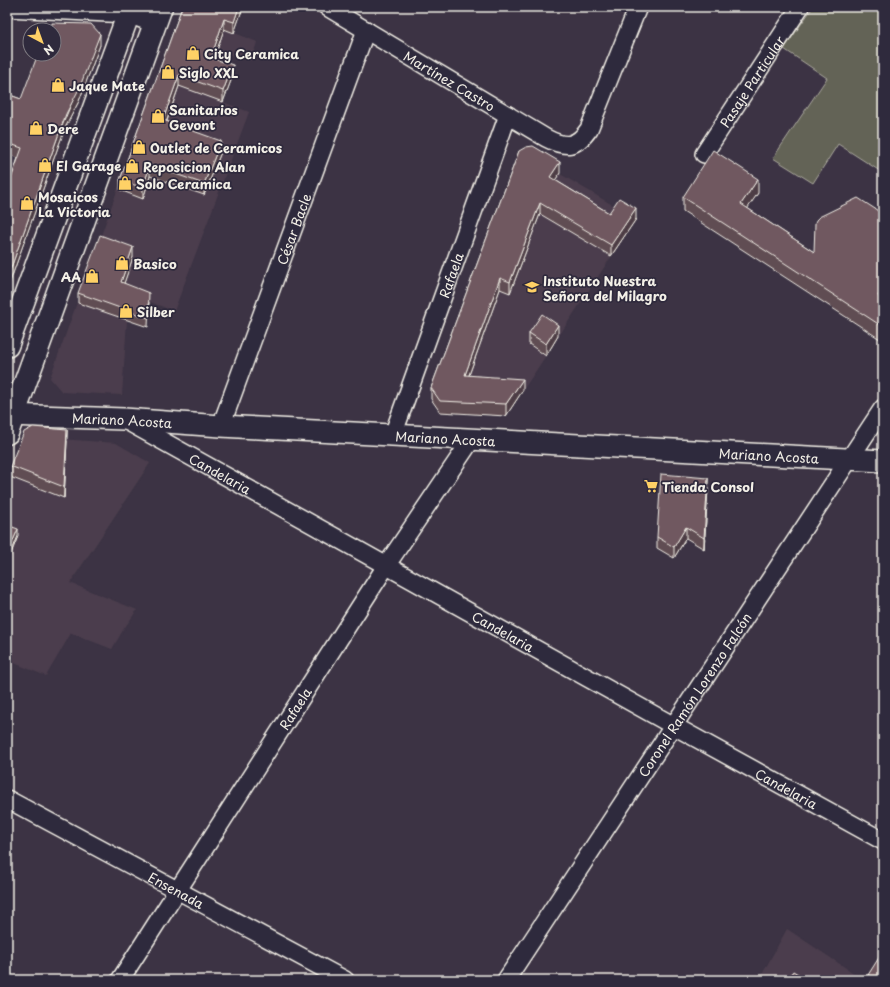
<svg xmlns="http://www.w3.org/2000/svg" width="890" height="987" viewBox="0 0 890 987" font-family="'Playpen Sans',sans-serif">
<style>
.built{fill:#4c3e4d}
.green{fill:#636456;stroke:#acaa9f}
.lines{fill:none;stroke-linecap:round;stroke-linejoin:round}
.minor-casing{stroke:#f4f1e8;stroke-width:20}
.tertiary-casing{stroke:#f4f1e8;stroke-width:24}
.primary-casing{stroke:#f4f1e8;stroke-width:25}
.minor{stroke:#2f2a3d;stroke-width:17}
.tertiary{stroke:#2f2a3d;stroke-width:21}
.primary{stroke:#2f2a3d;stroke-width:22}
.wall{fill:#604d53;stroke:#f4f1e8}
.shaded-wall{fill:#4e3e44;stroke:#f4f1e8}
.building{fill:#705961;stroke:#f4f1e8}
.labels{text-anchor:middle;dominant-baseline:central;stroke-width:3.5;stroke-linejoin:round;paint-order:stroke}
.poi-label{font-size:13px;font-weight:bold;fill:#f4f1e8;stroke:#2f2a3d;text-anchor:start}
.street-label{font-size:13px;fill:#f4f1e8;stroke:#2f2a3d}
</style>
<rect width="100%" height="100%" fill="#3c3344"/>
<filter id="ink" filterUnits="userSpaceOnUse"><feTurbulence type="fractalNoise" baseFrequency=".025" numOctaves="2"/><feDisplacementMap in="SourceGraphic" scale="8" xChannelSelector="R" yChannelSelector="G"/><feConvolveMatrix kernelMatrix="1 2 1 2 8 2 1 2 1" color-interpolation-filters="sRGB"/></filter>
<g filter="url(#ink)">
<g class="built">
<polygon points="183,7 243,7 235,33 257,42 251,61 217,51 211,68 233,75 223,102 249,112 174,311 150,302 148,327 127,320 122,395 62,392 50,378"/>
<polygon points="533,158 636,219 506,416 440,412 431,399 519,163"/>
<polygon points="31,437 116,443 150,463 70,583 137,610 123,630 112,649 71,633 46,676 7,660 7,485 24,441"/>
<polygon points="787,929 864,980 759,980"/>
</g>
<polygon class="green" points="813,7 883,7 883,173 838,144 813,183 773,158 827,78 784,49"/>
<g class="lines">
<defs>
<g id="minor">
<path id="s1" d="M327,7L546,138C565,148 576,148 589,129L638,7"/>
<polyline points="7,8 128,14 155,24"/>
<path id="s2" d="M704,154L800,7"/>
<path id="s3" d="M125,420L674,726L883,841"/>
<path id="s4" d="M221,426L366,30"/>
<path id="s5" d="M393,435L508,115"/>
<path id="s6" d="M7,799L345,980"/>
<path id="s7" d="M120,980L386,566L472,439"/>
<path id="s8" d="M506,980L883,408"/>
</g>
<g id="tertiary">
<path id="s9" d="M7,415L124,419L221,426L883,461"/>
</g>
<g id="primary">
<polyline points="7,346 131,7"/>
<polyline points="7,433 161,7"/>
</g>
</defs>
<use href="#minor" class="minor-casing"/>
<use href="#tertiary" class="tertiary-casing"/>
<use href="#primary" class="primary-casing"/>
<use href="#minor" class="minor"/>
<use href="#tertiary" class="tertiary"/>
<use href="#primary" class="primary"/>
</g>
<g class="wall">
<polygon points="182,7 243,7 234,33 224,29 214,59 233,75 223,102 179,86 167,121 221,152 204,195 150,176 143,199 120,190 120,180"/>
<polygon points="275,7 284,7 283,9"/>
<polygon points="100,45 79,101 66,126 58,147 7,290 7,190 18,158 7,154 7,94 21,99 48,58"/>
<polygon points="519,151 560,173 555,180 609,213 636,219 611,256 540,214 510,293 500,289 469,375 523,390 506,416 440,412 431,399 431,388"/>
<polygon points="758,193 747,208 814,252 883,214 883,341 683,211 683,197"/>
<polygon points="133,257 124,283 149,302 148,327 78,303 78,293"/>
<polygon points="529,333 558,336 546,356 529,344"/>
<polygon points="67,441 64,498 10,477 10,466"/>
<polygon points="708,489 704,549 686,538 674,558 657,548 657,537"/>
<polygon points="7,525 18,536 9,558 7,557"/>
<polygon points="868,975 883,980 868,980"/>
</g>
<g class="shaded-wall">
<polygon points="239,7 243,7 234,33 234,22"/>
<polygon points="224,19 224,29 211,68 211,58"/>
<polygon points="100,34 100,45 79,101 66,126 58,147 7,290 7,279 58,136"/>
<polygon points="233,65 233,75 223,102 223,91"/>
<polygon points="179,75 179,86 163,131 163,120"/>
<polygon points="221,141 221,152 204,195 204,184"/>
<polygon points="560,162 560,173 550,188 550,177"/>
<polygon points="150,165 150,176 143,199 143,188"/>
<polygon points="758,179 758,193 741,218 741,204"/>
<polygon points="540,203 540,214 510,293 510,282"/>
<polygon points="636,208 636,219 611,256 611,245"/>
<polygon points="133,247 133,257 121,292 121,282"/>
<polygon points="500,278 500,289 465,386 465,375"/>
<polygon points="883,288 883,302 878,296"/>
<polygon points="558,325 558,336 546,356 546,344"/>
<polygon points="523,379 523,390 506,416 506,404"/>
<polygon points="67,430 67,441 64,498 64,487"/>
<polygon points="708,478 708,489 704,549 704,538"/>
<polygon points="686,527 686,538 674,558 674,547"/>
<polygon points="18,529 18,536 9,558 9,550"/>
<polygon points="8,676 8,685 7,687 7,678"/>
</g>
<g class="building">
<polygon points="182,7 239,7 234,22 224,19 211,58 233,65 223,91 179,75 163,120 221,141 204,184 150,165 143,188 120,180"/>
<polygon points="52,23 91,24 100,34 79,89 66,114 58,136 7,279 7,190 22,148 7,143 7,94 21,99 38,54 48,58 49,54 54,54 54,30 51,30"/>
<polygon points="533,146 560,162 550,177 609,213 619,198 636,208 611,245 540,203 510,282 500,278 465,375 523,379 506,404 440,401 431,388 519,151 526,147"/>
<polygon points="713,150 758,179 741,204 814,252 815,224 816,220 819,217 858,198 883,214 883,288 878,296 883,299 883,327 683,197"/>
<polygon points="100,235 133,247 121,282 149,293 148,318 78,293"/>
<polygon points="542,314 558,325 546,344 529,333"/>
<polygon points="33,427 67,430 64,487 10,466 24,432"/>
<polygon points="661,474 708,478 704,538 686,527 674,547 657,537"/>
<polygon points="7,525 18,529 9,550 7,550"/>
<polygon points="880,956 883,957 883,980 876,980 868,975"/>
<polygon points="793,971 808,980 788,980"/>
</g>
</g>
<defs>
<symbol id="shop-bare" viewBox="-9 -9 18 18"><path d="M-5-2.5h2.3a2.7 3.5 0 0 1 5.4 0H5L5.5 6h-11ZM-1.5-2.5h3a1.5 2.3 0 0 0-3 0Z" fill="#ffd166" stroke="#2f2a3d" stroke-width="2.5" paint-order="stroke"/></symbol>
<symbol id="school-bare" viewBox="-9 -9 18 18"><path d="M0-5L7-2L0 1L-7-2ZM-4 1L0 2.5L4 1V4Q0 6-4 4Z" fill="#ffd166" stroke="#2f2a3d" stroke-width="2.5" paint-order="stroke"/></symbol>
<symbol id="supermarket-bare" viewBox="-9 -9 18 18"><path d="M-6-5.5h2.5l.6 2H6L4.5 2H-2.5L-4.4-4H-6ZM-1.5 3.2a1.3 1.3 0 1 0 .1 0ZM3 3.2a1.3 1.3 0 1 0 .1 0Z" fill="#ffd166" stroke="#2f2a3d" stroke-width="2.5" paint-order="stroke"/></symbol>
</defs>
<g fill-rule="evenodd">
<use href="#shop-bare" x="183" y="43" width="20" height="20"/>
<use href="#shop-bare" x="158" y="62" width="20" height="20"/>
<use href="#shop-bare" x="48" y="75" width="20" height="20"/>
<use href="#shop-bare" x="148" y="106" width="20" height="20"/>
<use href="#shop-bare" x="26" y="118" width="20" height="20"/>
<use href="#shop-bare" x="129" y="137" width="20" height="20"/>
<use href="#shop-bare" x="35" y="155" width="20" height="20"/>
<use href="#shop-bare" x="122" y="156" width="20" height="20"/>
<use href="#shop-bare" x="115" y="173" width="20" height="20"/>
<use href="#shop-bare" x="17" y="193" width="20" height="20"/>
<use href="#shop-bare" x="112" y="253" width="20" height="20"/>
<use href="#shop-bare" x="82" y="266" width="20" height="20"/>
<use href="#school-bare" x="522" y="277" width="20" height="20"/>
<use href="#shop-bare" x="116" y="301" width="20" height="20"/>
<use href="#supermarket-bare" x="641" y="476" width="20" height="20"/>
</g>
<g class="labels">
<g class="poi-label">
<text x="204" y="53">City Ceramica</text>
<text x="179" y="72">Siglo XXL</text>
<text x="69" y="85">Jaque Mate</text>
<text x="169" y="109">Sanitarios<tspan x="169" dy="15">Gevont</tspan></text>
<text x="47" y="128">Dere</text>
<text x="150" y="147">Outlet de Ceramicos</text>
<text x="56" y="165">El Garage</text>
<text x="143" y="166">Reposicion Alan</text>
<text x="136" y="183">Solo Ceramica</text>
<text x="38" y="196">Mosaicos<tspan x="38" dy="15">La Victoria</tspan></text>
<text x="133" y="263">Basico</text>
<text x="81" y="276" text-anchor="end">AA</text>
<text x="543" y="280">Instituto Nuestra<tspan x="543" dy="15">Señora del Milagro</tspan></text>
<text x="137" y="311">Silber</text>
<text x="662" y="486">Tienda Consol</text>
</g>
<g class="street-label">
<text stroke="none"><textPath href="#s1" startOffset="143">Martínez Castro</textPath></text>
<text stroke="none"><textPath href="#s2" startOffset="87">Pasaje Particular</textPath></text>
<text stroke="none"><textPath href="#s4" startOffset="210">César Bacle</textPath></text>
<text stroke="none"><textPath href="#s5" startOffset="170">Rafaela</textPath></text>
<text stroke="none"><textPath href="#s9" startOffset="115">Mariano Acosta</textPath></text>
<text stroke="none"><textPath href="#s9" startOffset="439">Mariano Acosta</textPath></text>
<text stroke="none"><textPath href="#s9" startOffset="763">Mariano Acosta</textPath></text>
<text stroke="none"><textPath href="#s3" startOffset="109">Candelaria</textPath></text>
<text stroke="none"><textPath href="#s3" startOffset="433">Candelaria</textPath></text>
<text stroke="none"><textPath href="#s8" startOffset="342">Coronel Ramón Lorenzo Falcón</textPath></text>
<text stroke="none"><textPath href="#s7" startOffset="323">Rafaela</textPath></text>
<text stroke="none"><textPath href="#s3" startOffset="757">Candelaria</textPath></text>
<text stroke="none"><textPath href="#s6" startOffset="192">Ensenada</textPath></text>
</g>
</g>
<rect width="890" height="987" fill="none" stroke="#2f2a3d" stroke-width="24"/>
<rect x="12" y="12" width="866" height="963" fill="none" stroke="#f4f1e8" stroke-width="1.5" filter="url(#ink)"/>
<g transform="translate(42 42) rotate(139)"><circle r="19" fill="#2f2a3d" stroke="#7e7a81"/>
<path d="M0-3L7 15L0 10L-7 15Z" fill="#ffd166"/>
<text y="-6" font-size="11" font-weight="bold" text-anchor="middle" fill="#f4f1e8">N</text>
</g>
</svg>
